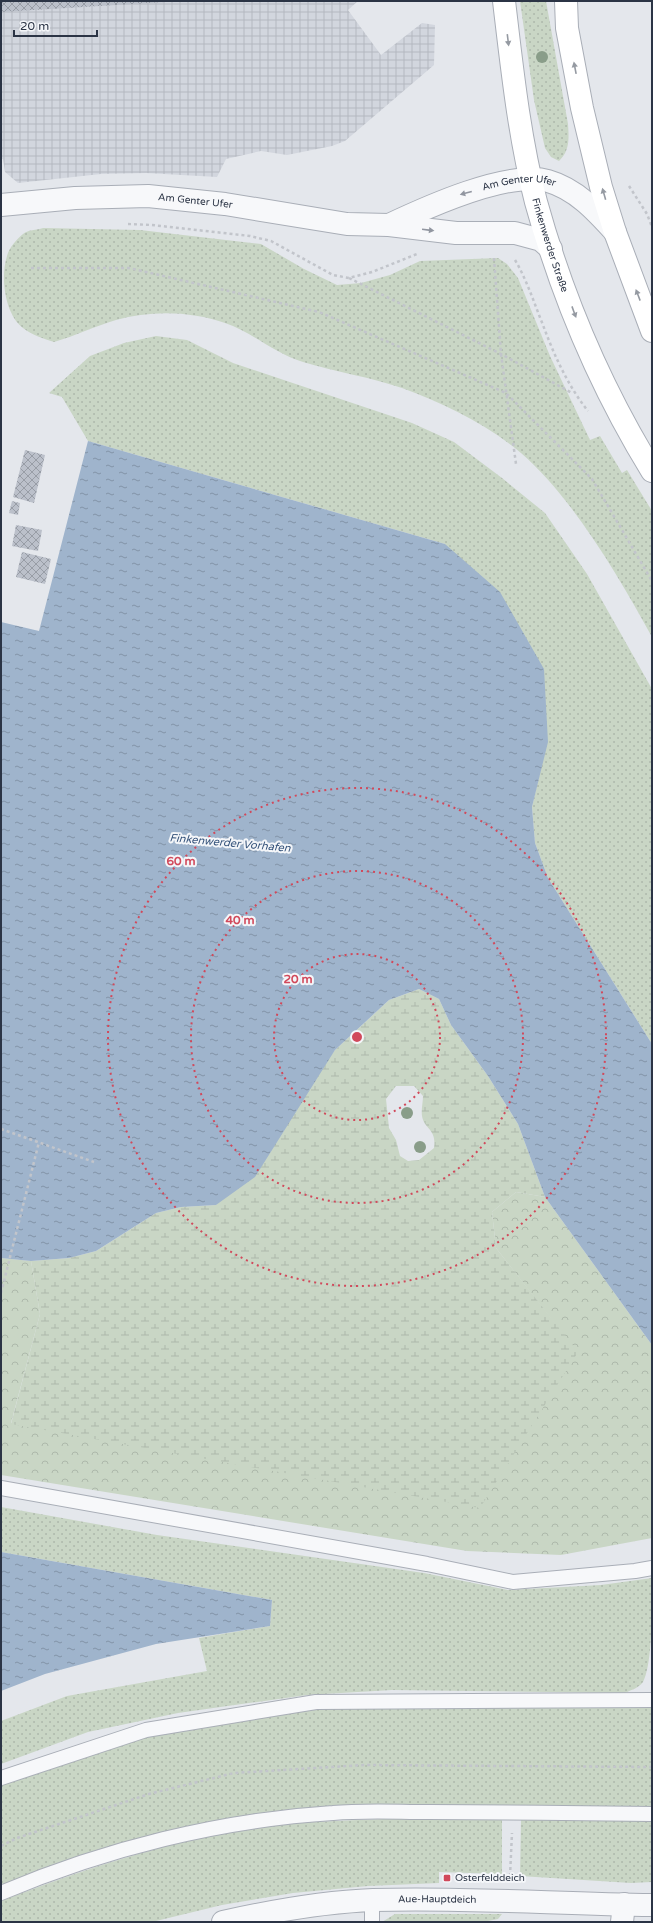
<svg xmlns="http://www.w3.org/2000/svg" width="653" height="1923" viewBox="0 0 653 1923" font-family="'Varela Round',sans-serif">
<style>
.industrial{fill:url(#industrial-grid)}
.grass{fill:url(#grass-dots)}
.forest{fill:url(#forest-crowns)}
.wetland{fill:url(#wetland-marsh);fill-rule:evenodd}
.water{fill:url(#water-ripples)}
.building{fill:url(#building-cross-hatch)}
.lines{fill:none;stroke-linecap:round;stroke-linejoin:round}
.service-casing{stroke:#a9aeb7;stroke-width:16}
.minor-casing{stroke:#a9aeb7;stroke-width:24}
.tertiary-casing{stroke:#a9aeb7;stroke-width:24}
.secondary-casing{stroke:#a9aeb7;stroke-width:24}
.path{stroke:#c2c5cb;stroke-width:2.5;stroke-dasharray:3 3;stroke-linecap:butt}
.service{stroke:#f7f8fa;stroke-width:14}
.minor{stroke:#f7f8fa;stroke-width:22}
.tertiary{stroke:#f7f8fa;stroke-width:22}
.secondary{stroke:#fff;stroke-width:22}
.tree{fill:#899d89}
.oneway{fill:#959aa2}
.oneway2{fill:#9196a0}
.ring{fill:none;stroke:#d1495b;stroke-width:2;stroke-dasharray:2 4}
.poi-dot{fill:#d1495b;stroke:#f4f6f9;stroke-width:1.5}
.labels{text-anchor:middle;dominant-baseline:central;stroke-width:4;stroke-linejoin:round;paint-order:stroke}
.street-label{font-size:10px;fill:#2b3445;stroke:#f4f6f9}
.poi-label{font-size:10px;fill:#2b3445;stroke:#f4f6f9;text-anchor:start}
.water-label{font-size:11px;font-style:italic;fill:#34527a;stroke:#f4f6f9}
.centre{fill:#d1495b;stroke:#f4f6f9;stroke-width:2}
.ring-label{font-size:12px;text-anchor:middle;font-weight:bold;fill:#d1495b;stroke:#f4f6f9;stroke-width:4;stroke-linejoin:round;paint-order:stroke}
</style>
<defs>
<pattern id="industrial-grid" width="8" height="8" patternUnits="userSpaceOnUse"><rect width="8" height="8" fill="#d2d6de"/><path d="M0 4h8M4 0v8" fill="none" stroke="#b4b8c0"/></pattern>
<pattern id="grass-dots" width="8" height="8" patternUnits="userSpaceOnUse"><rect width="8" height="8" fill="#c9d6c5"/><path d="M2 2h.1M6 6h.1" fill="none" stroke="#adb8ab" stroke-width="1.8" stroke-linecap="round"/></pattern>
<pattern id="forest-crowns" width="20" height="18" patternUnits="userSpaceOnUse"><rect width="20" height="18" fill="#c9d6c5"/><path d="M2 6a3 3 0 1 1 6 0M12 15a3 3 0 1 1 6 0" fill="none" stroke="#adb8ab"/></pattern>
<pattern id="wetland-marsh" width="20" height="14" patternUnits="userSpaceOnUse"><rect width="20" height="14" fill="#c9d6c5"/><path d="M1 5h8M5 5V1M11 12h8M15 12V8" fill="none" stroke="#adb8ab"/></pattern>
<pattern id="water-ripples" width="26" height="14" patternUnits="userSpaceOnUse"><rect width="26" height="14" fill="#9fb4cc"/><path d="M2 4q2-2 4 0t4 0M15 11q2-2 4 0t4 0" fill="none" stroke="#8293a7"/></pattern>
<pattern id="building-cross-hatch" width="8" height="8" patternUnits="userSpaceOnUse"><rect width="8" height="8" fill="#bbc0ca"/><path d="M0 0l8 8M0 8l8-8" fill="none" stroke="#989da6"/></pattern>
</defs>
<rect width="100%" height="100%" fill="#e4e7ec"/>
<polygon class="industrial" points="1,1 358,1 348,10 381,55 422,23 435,25 434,65 345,141 332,146 287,155 261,151 226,159 217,177 146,173 101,174 18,183 5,172 3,159 1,159"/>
<g class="grass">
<path d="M520,1H546L568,124C569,138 570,151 559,161L551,157L545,148L534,100Z"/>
<path d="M43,228L140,230L261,244L304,269L337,285L361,283L390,275L420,261L498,258L507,264L518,278L550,356L590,440L600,436L622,473L627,470L652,511V637C619,577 573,498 521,453C487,424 443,403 402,388C370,377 336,372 303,362C275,354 252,332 225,323C191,311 151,310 116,320C95,326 75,336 54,342C44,339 32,335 23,328C5,314 0,278 7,256C9,248 16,240 23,234C27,230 37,230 43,228Z"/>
<polygon points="156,336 187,340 233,363 412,423 454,442 502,478 545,513 587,574 652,689 652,1044 548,878 535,843 532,807 547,742 445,544 88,441 62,397 49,393 90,356 124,343"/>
<path d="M1,1507L157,1535L424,1573L508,1590L601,1585L652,1578C652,1602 653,1664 643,1682C639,1688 631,1690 625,1693L392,1690L307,1695L178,1713L88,1732L1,1764V1721L67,1696L207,1671L199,1638L270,1626L272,1600L1,1552Z"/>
<polygon points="332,1704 535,1704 652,1708 652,1807 261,1815 1,1887 1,1779 152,1733"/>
<path d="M383,1819H502V1874L439,1872V1883L368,1886L293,1893L222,1905L152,1922H1V1901C84,1869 168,1841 256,1828C298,1821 341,1821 383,1819Z"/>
<polygon points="521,1819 652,1820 652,1882 631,1883 520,1876"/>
<polygon points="395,1914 502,1914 498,1919 483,1922 382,1922"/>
</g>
<polygon class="forest" points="516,1192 545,1197 652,1345 652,1538 561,1555 467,1551 1,1475 1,1258 31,1261 40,1314 11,1423 577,1352 496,1248 492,1212"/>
<path class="wetland" d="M419,989L439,999L451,1025L488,1076L518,1124L545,1197L516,1192L492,1212L496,1248L578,1352L480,1508L11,1424L40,1314L31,1261L69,1258L96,1251L156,1213L181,1207L216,1205L335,1050L389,1000ZM396,1086H414L423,1096C423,1102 421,1110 422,1116C424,1129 437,1129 434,1148L419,1160L408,1161L400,1156L396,1140L389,1128L386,1099Z"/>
<g class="water">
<polygon points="88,441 445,544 500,592 544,669 548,742 532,807 535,843 548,878 652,1044 652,1345 545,1197 518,1124 488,1076 451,1025 439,999 419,989 389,1000 335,1050 255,1177 216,1205 181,1207 156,1213 96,1251 69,1258 31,1261 1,1258 1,622 39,631"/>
<polygon points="1,1552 272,1600 270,1626 156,1644 45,1674 1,1691"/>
</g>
<g class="building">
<polygon points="1,1 165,1 165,2 1,12"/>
<polygon points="25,450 45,455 34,503 13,497"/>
<polygon points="12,501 20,503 18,515 9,513"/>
<polygon points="16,525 42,530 38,551 12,546"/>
<polygon points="22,552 51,559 45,584 16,577"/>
</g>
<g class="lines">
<defs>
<g id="service">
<polyline points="1,1488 427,1564 513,1582 635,1571 652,1568"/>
<polyline points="1,1778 146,1730 316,1702 652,1700"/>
<path d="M1,1893C105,1849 220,1820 333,1813C364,1810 397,1812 429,1812C503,1812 578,1813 652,1814"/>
<polyline points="372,1900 372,1922"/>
</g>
<g id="minor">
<path id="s1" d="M1,205L75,198L148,196L225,204L347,224L389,225L456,233H515L541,240L551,249"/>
<path id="s2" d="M389,225C425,208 508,170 548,181C576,189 596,211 615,232"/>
<polyline points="622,1922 624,1904"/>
</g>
<g id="tertiary">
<path id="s3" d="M223,1922C272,1911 323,1902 373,1900C466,1897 559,1904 652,1905"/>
</g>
<g id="secondary">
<path id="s4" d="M504,1C512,68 519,136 536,202C562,296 601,388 652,471"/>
<polyline points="566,1 567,28 582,108 601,187 615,232 652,331"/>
</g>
</defs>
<use href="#service" class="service-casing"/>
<use href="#minor" class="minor-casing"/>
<use href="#tertiary" class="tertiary-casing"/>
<use href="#secondary" class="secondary-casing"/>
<g class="path">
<polyline points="629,186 647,214 652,227"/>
<polyline points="128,224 152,225 250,236 271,241 333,275 349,278 372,272 417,254"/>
<polyline points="494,258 501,354 516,464"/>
<path d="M515,260C527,280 534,303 543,325C554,355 568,386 588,411"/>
<polyline points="31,268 129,268 319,312 506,393 592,479 652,581"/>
<polyline points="349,278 501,354 572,393"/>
<polyline points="1,1129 94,1162"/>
<polyline points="1,1293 39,1142"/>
<polyline points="1,1846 17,1838 149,1794 234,1773 364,1765 652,1767"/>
<polyline points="510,1876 512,1833"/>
</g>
<use href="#service" class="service"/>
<use href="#minor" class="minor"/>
<use href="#tertiary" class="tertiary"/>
<use href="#secondary" class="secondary"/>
</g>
<g class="tree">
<circle cx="542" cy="57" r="6"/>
<circle cx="407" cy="1113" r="6"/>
<circle cx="420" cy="1147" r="6"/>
</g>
<defs><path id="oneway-solid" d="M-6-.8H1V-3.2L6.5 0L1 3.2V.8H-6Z"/></defs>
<g class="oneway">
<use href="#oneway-solid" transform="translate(508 40) rotate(83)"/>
<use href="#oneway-solid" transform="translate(575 68) rotate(-101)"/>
<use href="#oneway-solid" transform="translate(604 194) rotate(-106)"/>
<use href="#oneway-solid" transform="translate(638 295) rotate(-111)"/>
<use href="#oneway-solid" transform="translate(574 312) rotate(70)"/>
</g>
<g class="oneway2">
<use href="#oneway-solid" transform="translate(466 193) rotate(165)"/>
<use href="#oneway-solid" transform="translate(428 230) rotate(7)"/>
</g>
<g class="ring">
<circle cx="357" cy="1037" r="83"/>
<circle cx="357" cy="1037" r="166"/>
<circle cx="357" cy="1037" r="249"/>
</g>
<rect class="poi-dot" x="443" y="1874" width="8" height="8" rx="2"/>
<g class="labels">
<g class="street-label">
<text stroke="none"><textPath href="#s2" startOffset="138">Am Genter Ufer</textPath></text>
<text stroke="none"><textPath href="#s1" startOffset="195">Am Genter Ufer</textPath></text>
<text stroke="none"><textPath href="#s4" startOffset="249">Finkenwerder Straße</textPath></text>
<text stroke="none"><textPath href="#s3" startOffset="216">Aue-Hauptdeich</textPath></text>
</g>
<g class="poi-label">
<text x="455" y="1878">Osterfelddeich</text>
</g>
<g class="water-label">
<text transform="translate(230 843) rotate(5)">Finkenwerder Vorhafen</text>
</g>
</g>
<circle cx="357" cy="1037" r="6" class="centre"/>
<g class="ring-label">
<text x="181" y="865">60 m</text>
<text x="240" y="924">40 m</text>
<text x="298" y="983">20 m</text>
</g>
<rect width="653" height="1923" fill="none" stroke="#2b3445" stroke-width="4"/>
<path d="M14 30v6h83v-6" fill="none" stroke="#2b3445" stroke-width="2"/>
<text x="20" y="30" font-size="12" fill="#2b3445" stroke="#f4f6f9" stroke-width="3" paint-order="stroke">20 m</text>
</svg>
